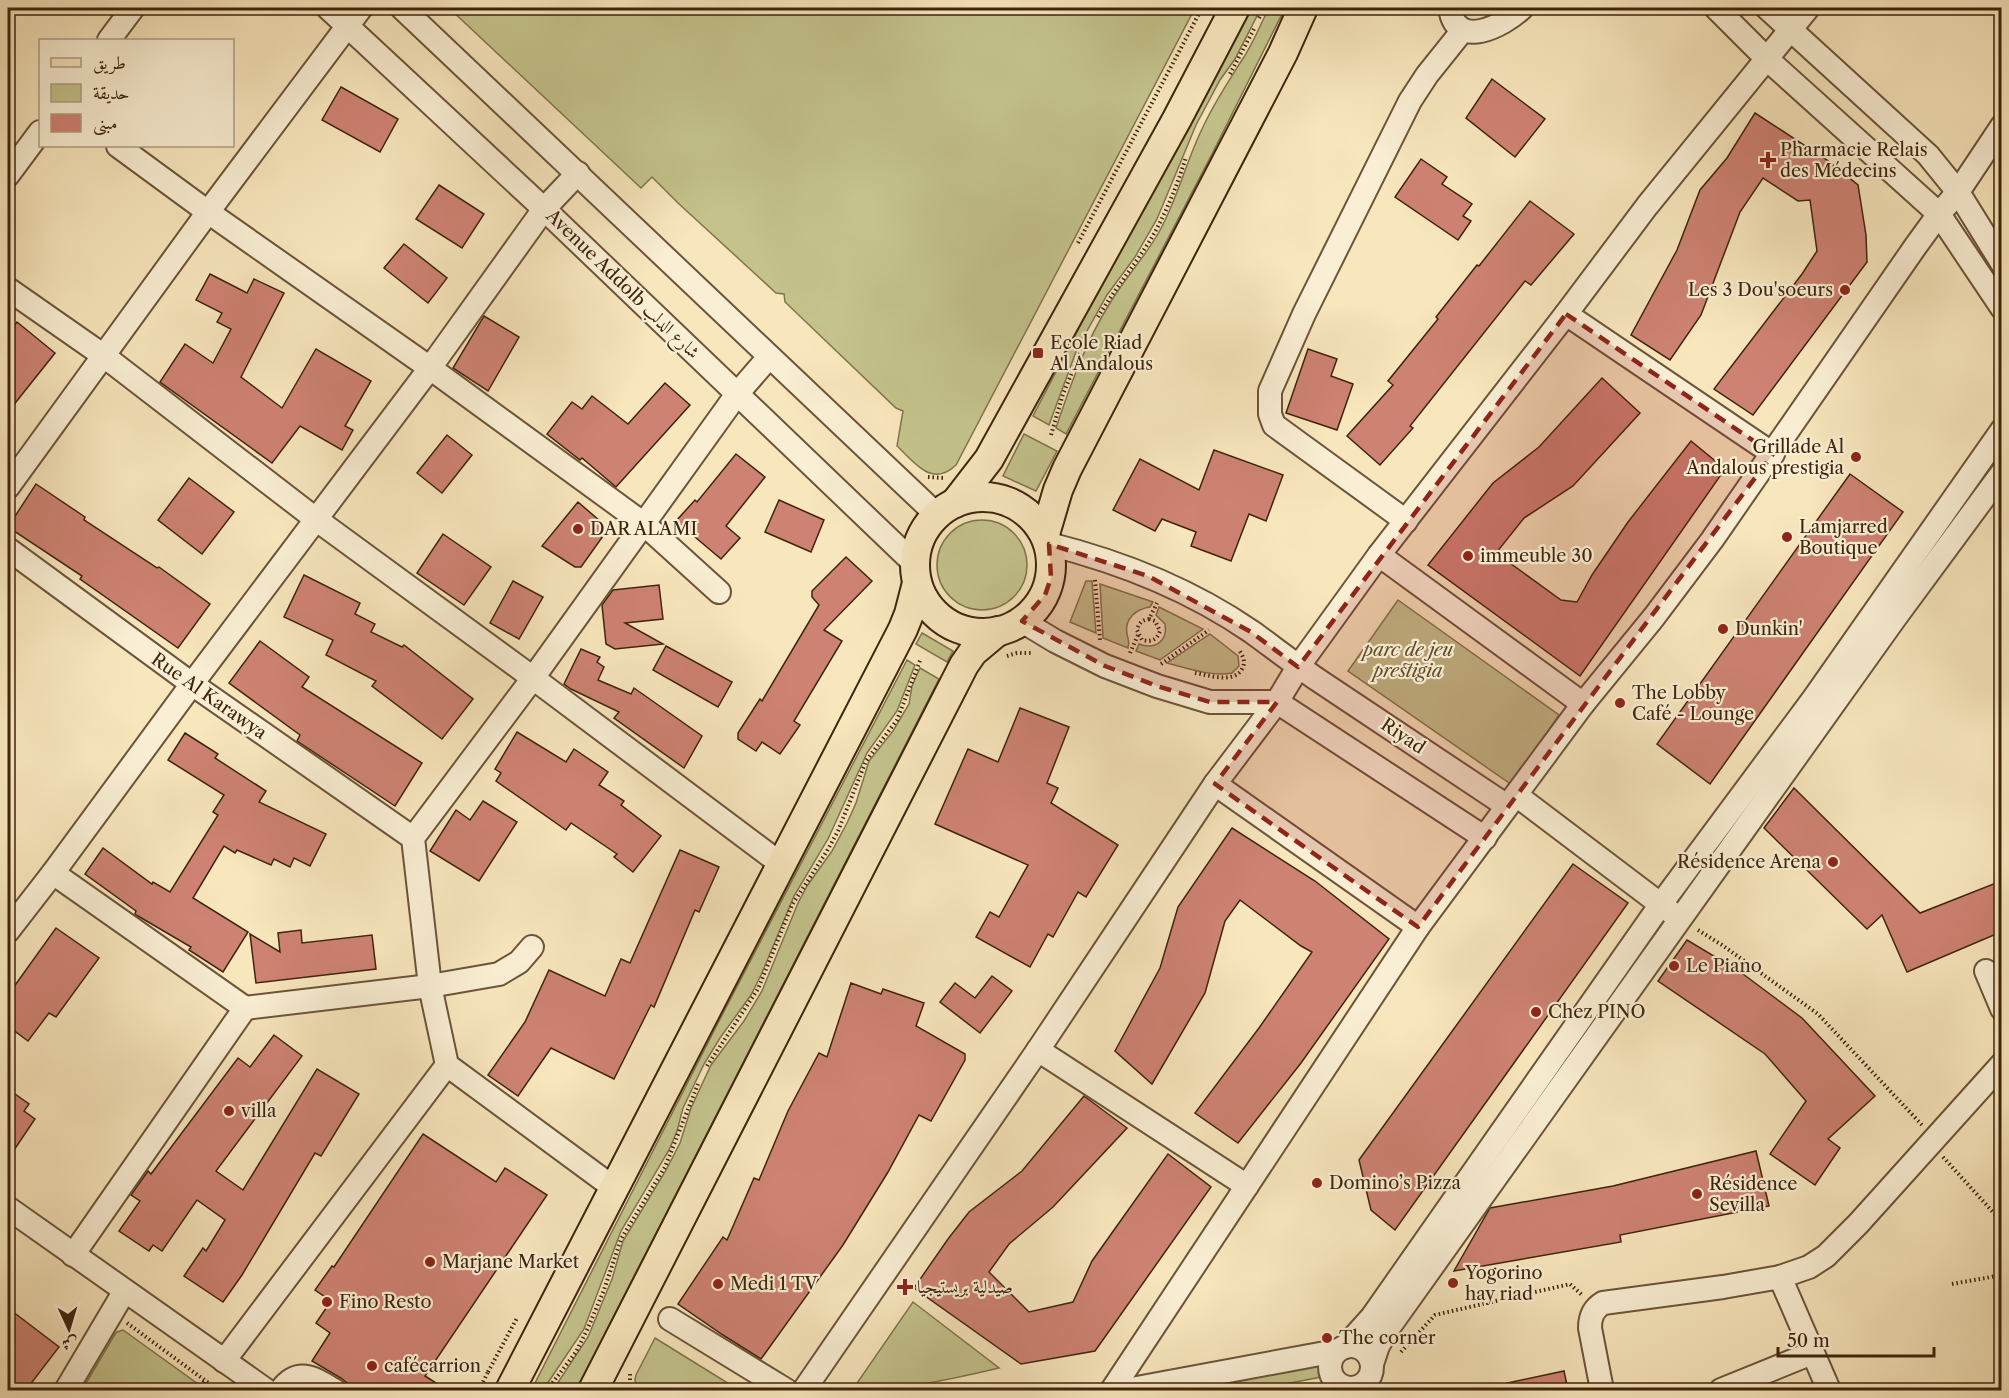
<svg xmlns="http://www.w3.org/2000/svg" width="2009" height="1398" viewBox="0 0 2009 1398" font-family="'Libre Caslon Text',Amiri,serif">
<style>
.green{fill:#c4c38c;stroke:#81744c;stroke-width:1.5}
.building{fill:#ce8273;stroke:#3e240d;stroke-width:1.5}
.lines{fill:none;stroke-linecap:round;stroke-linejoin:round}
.minor-casing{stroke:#6c5439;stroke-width:26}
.major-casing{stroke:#3e240d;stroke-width:32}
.path{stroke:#3e240d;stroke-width:4;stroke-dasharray:1.5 3;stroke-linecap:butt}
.minor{stroke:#faefd4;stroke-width:22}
.major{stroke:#f8e6bd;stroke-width:28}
.marked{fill:#8f2418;fill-opacity:0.2;stroke:#8f2418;stroke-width:4.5;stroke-dasharray:12 8;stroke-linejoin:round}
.poi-dot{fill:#8f2418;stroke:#faefd4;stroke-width:2}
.labels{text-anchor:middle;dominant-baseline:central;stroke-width:4.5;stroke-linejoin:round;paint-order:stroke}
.poi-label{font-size:18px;fill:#3e240d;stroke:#faefd4;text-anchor:start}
.street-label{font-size:18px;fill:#3e240d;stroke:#faefd4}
.park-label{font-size:18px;font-style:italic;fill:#604c2d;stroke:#faefd4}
</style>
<rect width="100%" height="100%" fill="#f8e6bd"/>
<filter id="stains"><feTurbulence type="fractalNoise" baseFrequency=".00333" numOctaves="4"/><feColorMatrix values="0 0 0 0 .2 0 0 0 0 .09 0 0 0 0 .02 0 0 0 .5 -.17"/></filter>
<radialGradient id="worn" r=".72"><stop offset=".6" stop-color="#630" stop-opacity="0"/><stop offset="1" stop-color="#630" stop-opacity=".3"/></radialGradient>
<g class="green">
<path d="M449,8H1195L956,465C932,488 915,463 897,446L903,411L896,408L785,302L784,294L776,293L678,203L652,177L641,188Z"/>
<polygon points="1246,8 1261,8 1235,59 1220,80 1196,125 1157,219 1135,257 1107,295 1077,349 1049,425 1033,416"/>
<path d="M1269,8H1285L1212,154L1066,434L1056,428C1070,386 1086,341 1110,303C1125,278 1145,257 1159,232C1178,198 1186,161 1203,127C1214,103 1228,82 1242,60C1253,44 1260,25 1269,8Z"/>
<polygon points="1024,434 1057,451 1036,491 1003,476"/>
<circle cx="982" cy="565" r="45"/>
<polygon points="1086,581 1092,581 1096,633 1070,622"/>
<path d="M1100,584L1153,602L1150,607C1137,609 1124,618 1127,634C1128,640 1130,641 1128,648L1103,638Z"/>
<polygon points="1398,600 1559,715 1512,785 1348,671"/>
<path d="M1159,607L1203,629L1160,660L1136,651L1139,644C1155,650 1168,641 1165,624L1156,615Z"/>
<polygon points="922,633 953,651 947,662 916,644"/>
<path d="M1210,634L1238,656L1239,666L1232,673C1212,677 1186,668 1167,663Z"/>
<polygon points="907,660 915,665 897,711 867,753 828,839 794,896 761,975 751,995 720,1038 704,1064 683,1108 677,1131 669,1150 621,1231 584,1329 543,1390 533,1387 718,1023"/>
<polygon points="920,668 939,679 576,1390 553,1390 588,1337 612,1279 623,1241 665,1172 680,1143 691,1108 711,1065 744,1021 762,991 798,903 807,886 832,851 847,823 856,803 869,761 893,731 909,704 912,686"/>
<path d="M913,1302L999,1368C973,1374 873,1398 855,1386Z"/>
<polygon points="123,1330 198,1384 194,1390 82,1390 115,1334 117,1332"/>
<polygon points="655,1338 739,1390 637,1390 635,1380 636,1375"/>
<polygon points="1319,1365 1325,1370 1321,1377 1254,1390 1196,1390"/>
</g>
<g class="building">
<polygon points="1492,79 1545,119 1515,157 1466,118"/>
<polygon points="341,87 398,119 380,152 322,120"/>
<polygon points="1755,113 1827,160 1858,185 1866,235 1867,262 1753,415 1714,389 1802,274 1817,251 1810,200 1798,201 1763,178 1740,212 1701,315 1670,360 1631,335 1677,250 1700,190 1727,158"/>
<polygon points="1421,159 1447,177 1442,184 1472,204 1463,216 1471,221 1458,240 1395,197"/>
<polygon points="439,185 484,214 462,248 416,219"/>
<polygon points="1530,201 1574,234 1531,285 1525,281 1410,426 1413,428 1380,465 1347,436 1393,385 1388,381 1438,319 1436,317 1477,265 1479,266"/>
<polygon points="404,244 447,278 428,303 384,268"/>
<polygon points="210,274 247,293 254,279 284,293 241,377 282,408 316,349 371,381 345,426 353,430 342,450 300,426 272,463 160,382 185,344 213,363 231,329 217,322 222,313 196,300"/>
<polygon points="484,316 519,337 488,391 453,368"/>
<polygon points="17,322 55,353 8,412 8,334"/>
<polygon points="1308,349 1337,359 1331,376 1353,384 1337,430 1286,413"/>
<polygon points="1602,378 1640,413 1573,486 1524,518 1496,553 1561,600 1577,602 1592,575 1628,522 1691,441 1725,469 1580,676 1428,565 1493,483 1539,447"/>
<polygon points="665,383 690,405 616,487 582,458 580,460 547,434 572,402 582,409 592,396 628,424"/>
<polygon points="447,435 472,455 442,493 417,473"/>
<polygon points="1214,450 1283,475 1266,521 1249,514 1231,561 1191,546 1196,532 1162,519 1155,531 1113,510 1140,459 1199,490"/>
<polygon points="736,454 765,477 726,526 740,538 721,559 676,521 695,500 697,502"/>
<polygon points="1850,474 1903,512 1710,784 1657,744"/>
<polygon points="189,478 234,512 202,554 158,520"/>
<polygon points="36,484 85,517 84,520 157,568 159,567 210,604 178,648 80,579 82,576 8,527"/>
<polygon points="779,500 824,520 811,552 765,532"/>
<polygon points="578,502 601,522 603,536 581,567 575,567 542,546"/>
<polygon points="443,534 491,567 464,605 417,573"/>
<polygon points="846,557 872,581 824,630 842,641 794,721 800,725 780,754 762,742 756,751 738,739 738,733 760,699 762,701 819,605 812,597 812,591"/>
<polygon points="304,575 360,603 355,614 375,624 371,632 402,647 404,645 473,699 442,739 372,686 376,681 326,655 333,640 284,617"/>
<polygon points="513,581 543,597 519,639 490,623"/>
<polygon points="659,585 663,619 625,623 663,644 615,649 606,644 602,605 613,590"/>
<polygon points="260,641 309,677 302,687 422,763 395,806 297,741 300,735 229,683"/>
<polygon points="666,646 732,682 718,707 653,670"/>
<polygon points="581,649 600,657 597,662 604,667 598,680 631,694 634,688 702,736 684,768 614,718 619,712 571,689 564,684"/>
<polygon points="1020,708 1069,727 1047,783 1058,788 1051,803 1118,845 1086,897 1078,892 1053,937 1048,934 1030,967 976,937 990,912 999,917 1028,865 935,824 968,749 998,762"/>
<polygon points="517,732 566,762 574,749 608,772 599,785 624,801 621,805 661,836 633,872 614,857 617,854 571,823 566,830 496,781 501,773 495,769"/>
<polygon points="185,733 218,754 215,758 266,791 259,802 326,834 310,866 294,858 290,867 274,859 271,865 237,850 235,853 224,846 193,898 248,932 223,972 189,950 191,947 138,916 135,914 136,911 85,874 103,848 152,884 153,882 170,892 218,815 213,812 224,795 168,760"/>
<polygon points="1794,788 1920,913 2001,881 2001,932 1907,972 1882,915 1867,929 1764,828"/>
<polygon points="483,801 517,822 479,881 430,851 456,810 470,820"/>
<polygon points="1232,828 1315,881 1389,939 1301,1063 1238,1143 1195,1113 1259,1028 1312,952 1301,946 1240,900 1225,921 1205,993 1152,1084 1115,1051 1160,968 1178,907"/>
<polygon points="680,850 719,867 699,912 695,910 654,1007 651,1005 614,1079 551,1048 518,1096 488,1075 525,1022 549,970 605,996 621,959 630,963"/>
<polygon points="1573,864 1628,903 1395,1230 1371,1210 1359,1160"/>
<polygon points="56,928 99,958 56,1017 49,1013 28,1041 8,1026 8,995"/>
<polygon points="301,930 302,943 372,935 376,969 256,983 250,934 280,952 278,933"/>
<polygon points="1687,940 1739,971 1802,1018 1875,1096 1828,1139 1840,1148 1815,1185 1770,1154 1806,1101 1765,1054 1658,981"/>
<polygon points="992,976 1012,991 980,1033 940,1002 955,983 975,998"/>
<polygon points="851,983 881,994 883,989 924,1003 916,1026 965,1054 965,1060 931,1121 919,1115 888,1172 843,1245 761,1359 723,1335 678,1304 723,1237 727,1240 754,1178 759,1180 788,1111 819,1053 827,1057"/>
<polygon points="274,1035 302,1056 216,1171 243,1190 317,1069 359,1094 321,1156 315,1153 242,1275 223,1302 184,1276 203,1248 206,1251 225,1220 197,1200 162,1251 153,1245 149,1251 119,1231 140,1201 131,1195 148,1171 151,1174 238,1058 250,1067"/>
<polygon points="8,1089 29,1104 24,1111 35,1119 8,1159"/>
<polygon points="1084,1096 1127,1128 1053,1207 1009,1244 989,1272 1029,1312 1073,1302 1092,1261 1168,1154 1211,1187 1095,1351 1021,1364 914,1288 948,1239 969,1212 1022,1171"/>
<polygon points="423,1134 496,1182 505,1168 547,1195 425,1376 447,1390 356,1390 341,1378 312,1361 330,1333 316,1323 331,1301 315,1290 332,1266 334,1267"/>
<polygon points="1756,1151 1769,1206 1620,1235 1621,1242 1454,1271 1490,1208 1613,1186"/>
<polygon points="8,1308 59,1347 26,1390 8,1390"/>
<polygon points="1564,1371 1568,1390 1507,1390 1507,1383"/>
</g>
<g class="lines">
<defs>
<g id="minor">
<polyline points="328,8 544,209 915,564"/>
<polyline points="402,8 937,515"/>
<path d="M1450,8C1456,51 1503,26 1522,8"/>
<polyline points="1716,8 1767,59 1939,214 2002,308"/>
<polyline points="1767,8 1928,155 1958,192 2002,263"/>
<polyline points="109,40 133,8"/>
<polyline points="118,146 208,212 430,368 644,524 719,592"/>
<polyline points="8,175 40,132"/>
<polyline points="8,289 104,356 317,520 533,678 781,864"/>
<polyline points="1566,314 1773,454"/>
<polyline points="8,487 208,212 361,8"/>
<polyline points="1406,521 1274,425 1270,414 1270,391 1304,314 1410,101 1427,75 1463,30"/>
<path d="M1049,544C1121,562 1191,590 1252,632C1274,648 1296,665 1318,680C1381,722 1444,764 1507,806"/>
<polyline points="8,549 192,684 413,838"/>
<polyline points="1379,555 1583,704"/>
<polyline points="1022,621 1055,641 1105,666 1157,686 1210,702 1277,702 1485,838"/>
<polyline points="1215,784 1418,927"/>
<polyline points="1516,795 1672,913"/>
<polyline points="53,873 245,1008 430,986 499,974 519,962 532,947"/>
<polyline points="8,931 53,873 192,684 430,368 544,209 578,173"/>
<polyline points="1986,971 2002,1009"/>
<polyline points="1038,1050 1247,1186"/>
<polyline points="614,1188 447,1065 430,986 413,838 533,678 737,394 769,357"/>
<polyline points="8,1208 266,1390"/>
<polyline points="73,1255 245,1008"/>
<polyline points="1780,1277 1829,1390"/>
<polyline points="670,1319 786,1390"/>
<circle cx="1351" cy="1367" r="21"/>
<polyline points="1345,1347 1372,1317 1661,904 1814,698 2002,430"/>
<polyline points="224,1361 447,1065"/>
<polyline points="1372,1364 1378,1346 1387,1330 1895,618 2002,473"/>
<polyline points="66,1390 124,1292"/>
<path d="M281,1390C298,1367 314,1378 334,1390"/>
<polyline points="804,1390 1038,1050 1215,784 1277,702 1298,667 1379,555 1566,314 1647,206 1808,8"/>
<polyline points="1112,1390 1418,927 1583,704 1654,617 1712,540 1915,247 1939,214 1958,192 2002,126"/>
<polyline points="1126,1390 1336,1351"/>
<path d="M1602,1390L1590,1328C1590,1317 1593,1309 1603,1303L1723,1287L1780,1277L1809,1267L1826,1256L1858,1224L2002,1064"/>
<polyline points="1721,1390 1812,1353"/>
</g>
<g id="major">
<circle cx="983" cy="565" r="68"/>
<polyline points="955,503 989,459 1177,119 1235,8"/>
<polyline points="1045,534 1058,490 1067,469 1283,53 1303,8"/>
<polyline points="510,1390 903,629 909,614 917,583"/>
<polyline points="593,1390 964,665 973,652 998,631"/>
</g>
</defs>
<use href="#minor" class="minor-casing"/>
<use href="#major" class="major-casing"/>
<g class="path">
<polyline points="1259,18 1264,8"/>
<polyline points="1230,74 1255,27"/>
<polyline points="1078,243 1202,8"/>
<path d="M1098,317C1114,290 1134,266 1151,239C1166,213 1177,186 1186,157"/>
<polyline points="1051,435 1063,394 1087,337"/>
<polyline points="928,477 944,478"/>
<polyline points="1095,580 1100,640"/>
<path d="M1149,619L1155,621L1160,631C1157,640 1151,642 1142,640L1137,630C1139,623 1142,620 1149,619L1157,603"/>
<polyline points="1130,653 1138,635"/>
<polyline points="1007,656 1017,653 1032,653"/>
<polyline points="1161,664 1209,630"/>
<path d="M1195,673C1208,675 1234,684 1242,669C1246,662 1243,656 1239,650"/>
<polyline points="1698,930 1722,945 1818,1014 1922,1125"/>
<polyline points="707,1066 758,989 792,905 827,851 838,831 866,761 897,720 921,658"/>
<polyline points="1943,1157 2002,1222"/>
<polyline points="1952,1284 2002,1275"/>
<polyline points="127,1323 218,1390"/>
<polyline points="1401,1352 1435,1315 1570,1284 1582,1295"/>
<polyline points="488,1372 517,1318"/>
<polyline points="630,1374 630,1390"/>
<polyline points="198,1390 206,1379"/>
<polyline points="479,1390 488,1372"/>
<polyline points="547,1390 576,1352 588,1328 604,1290 621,1239 665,1167 698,1084"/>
</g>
<use href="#minor" class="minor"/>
<use href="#major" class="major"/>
</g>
<path class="marked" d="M1566,314L1773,454L1418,927L1215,784L1277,702H1210L1157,686L1105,666L1022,621L1045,595L1051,578L1049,544L1148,576L1251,632L1298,667Z"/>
<g class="poi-dot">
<path d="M1765 151h6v6h6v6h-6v6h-6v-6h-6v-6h6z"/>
<circle cx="1845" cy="290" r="6"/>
<rect x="1032" y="347" width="12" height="12" rx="3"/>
<circle cx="1856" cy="457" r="6"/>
<circle cx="578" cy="529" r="6"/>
<circle cx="1787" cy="537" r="6"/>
<circle cx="1468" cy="556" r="6"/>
<circle cx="1723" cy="629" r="6"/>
<circle cx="1620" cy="703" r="6"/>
<circle cx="1833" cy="862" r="6"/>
<circle cx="1674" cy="966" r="6"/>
<circle cx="1536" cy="1012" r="6"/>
<circle cx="229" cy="1111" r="6"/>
<circle cx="1317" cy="1183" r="6"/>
<circle cx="1697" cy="1194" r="6"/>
<circle cx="430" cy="1262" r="6"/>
<circle cx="1453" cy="1283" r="6"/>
<circle cx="718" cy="1284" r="6"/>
<path d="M902 1278h6v6h6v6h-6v6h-6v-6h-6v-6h6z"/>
<circle cx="327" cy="1302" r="6"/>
<circle cx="1327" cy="1338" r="6"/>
<circle cx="372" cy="1366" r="6"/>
</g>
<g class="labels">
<g class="poi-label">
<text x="1780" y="150">Pharmacie Relais<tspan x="1780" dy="21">des Médecins</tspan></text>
<text x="1833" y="290" text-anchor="end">Les 3 Dou'soeurs</text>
<text x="1050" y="343">Ecole Riad<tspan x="1050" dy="21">Al Andalous</tspan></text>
<text x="1844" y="447" text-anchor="end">Grillade Al<tspan x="1844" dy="21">Andalous prestigia</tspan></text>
<text x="1799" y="527">Lamjarred<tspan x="1799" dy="21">Boutique</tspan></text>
<text x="590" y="529">DAR ALAMI</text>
<text x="1480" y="556">immeuble 30</text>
<text x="1735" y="629">Dunkin'</text>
<text x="1632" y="693">The Lobby<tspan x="1632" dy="21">Café - Lounge</tspan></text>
<text x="1821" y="862" text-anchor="end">Résidence Arena</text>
<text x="1686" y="966">Le Piano</text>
<text x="1548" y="1012">Chez PINO</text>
<text x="241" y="1111">villa</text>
<text x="1329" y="1183">Domino’s Pizza</text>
<text x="1709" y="1184">Résidence<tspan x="1709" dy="21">Sevilla</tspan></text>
<text x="442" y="1262">Marjane Market</text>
<text x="1465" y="1273">Yogorino<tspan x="1465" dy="21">hay riad</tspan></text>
<text x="730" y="1284">Medi 1 TV</text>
<text x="917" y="1287">صيدلية بريستيجيا</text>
<text x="339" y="1302">Fino Resto</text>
<text x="1339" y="1338">The corner</text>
<text x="384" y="1366">cafécarrion</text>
</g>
<g class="street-label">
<text transform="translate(623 284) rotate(44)">Avenue Addolb شارع الدلب</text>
<text transform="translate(209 696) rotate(35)">Rue Al Karawya</text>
<text transform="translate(1403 736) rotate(34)">Riyad</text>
</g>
<g class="park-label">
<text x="1408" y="650">parc de jeu<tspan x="1408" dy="21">prestigia</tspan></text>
</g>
</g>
<rect width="2009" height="1398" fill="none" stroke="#f8e6bd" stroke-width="30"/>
<rect x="9" y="9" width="1991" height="1380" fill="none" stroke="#3e240d" stroke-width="3"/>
<rect x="15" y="15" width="1979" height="1368" fill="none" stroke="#3e240d" stroke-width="1.5"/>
<rect x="39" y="39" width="195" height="108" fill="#faefd4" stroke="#af9e84" stroke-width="1.5"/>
<rect x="51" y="58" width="30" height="9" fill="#f8e6bd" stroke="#af9e84" stroke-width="1.5"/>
<text x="93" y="69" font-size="18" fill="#3e240d">طريق</text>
<rect x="51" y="84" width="30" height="18" fill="#c4c38c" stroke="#af9e84" stroke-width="1.5"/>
<text x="93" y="99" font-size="18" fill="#3e240d">حديقة</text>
<rect x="51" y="114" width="30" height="18" fill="#ce8273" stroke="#af9e84" stroke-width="1.5"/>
<text x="93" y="129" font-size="18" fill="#3e240d">مبنى</text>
<g transform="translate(69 1329) rotate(176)" stroke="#faefd4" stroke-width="4.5" paint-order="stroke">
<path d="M0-4.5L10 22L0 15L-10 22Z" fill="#3e240d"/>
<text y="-9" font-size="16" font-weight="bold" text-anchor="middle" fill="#3e240d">ش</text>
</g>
<path d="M1778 1347v9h156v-9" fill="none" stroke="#3e240d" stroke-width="3"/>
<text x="1787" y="1347" font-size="18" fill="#3e240d" stroke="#faefd4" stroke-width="4.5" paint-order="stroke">50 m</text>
<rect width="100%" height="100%" filter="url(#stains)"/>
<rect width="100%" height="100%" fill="url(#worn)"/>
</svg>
